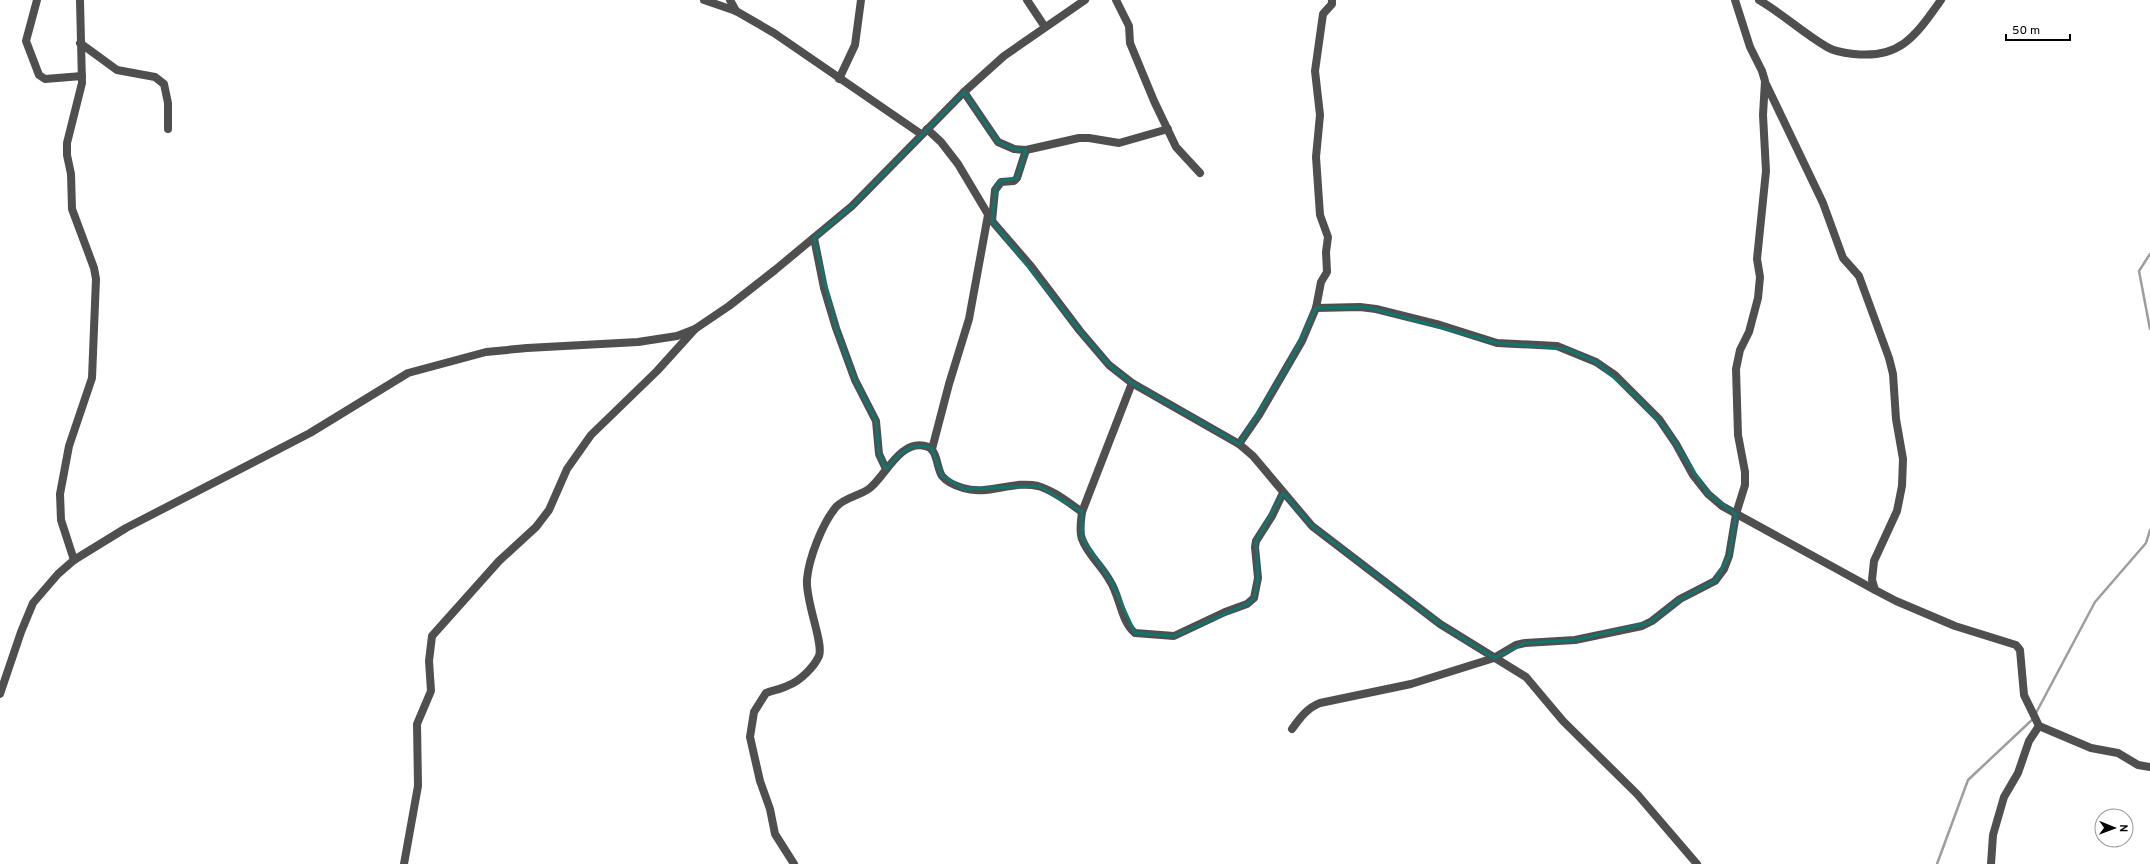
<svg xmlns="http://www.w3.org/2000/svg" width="2150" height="864" viewBox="0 0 2150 864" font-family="Overpass,sans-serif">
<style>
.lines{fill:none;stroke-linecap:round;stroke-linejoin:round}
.stream{stroke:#9d9d9d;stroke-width:2.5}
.minor{stroke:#4f4f4f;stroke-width:8}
.tertiary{stroke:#4f4f4f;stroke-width:8}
.marked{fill:none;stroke:#0f766e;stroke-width:3;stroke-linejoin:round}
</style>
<rect width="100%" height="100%" fill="#fff"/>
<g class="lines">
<g class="stream">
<polyline points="2150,254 2139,271 2150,329"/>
<polyline points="2036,713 2095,602 2146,543 2150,530"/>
<polyline points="1937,864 1968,780 2034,718"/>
</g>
<g class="minor">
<polyline points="37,0 26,41 39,75 45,79 82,76"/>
<polyline points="704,0 736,11 774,33 921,134"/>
<polyline points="730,0 736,11"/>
<polyline points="1027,0 1045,27"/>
<polyline points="1116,0 1129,26 1130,43 1154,101 1176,147 1200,173"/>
<path d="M1759,0C1783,14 1803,33 1827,47C1835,52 1845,53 1854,54C1901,59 1916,35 1941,0"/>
<polyline points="80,43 117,70 155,77 164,84 168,103 168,129"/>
<polyline points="839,79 855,45 861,0"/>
<polyline points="1766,84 1823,203 1843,258 1859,276 1889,358 1893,374 1896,419 1903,459 1902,486 1897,511 1874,561 1872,580 1875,590 1896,601 1955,626 2016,645 2020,650 2024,695 2039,726 2091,748 2118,753 2138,765 2150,767"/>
<polyline points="964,92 998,142 1014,149 1026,150 1079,138 1089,138 1119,143 1168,129"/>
<polyline points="927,129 941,142 958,164 992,221 1030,265 1080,331 1109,365 1132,383 1239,444 1253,456 1312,526 1440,624 1526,677 1563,721 1637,794 1697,864"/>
<polyline points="992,221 995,190 1001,182 1014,181 1017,178 1026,150"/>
<polyline points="814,238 824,288 836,328 855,380 876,421 879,454 886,469"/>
<polyline points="1316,308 1360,307 1376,309 1440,325 1497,343 1557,346 1596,362 1615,375 1659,419 1676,444 1693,475 1708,494 1722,506 1875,590"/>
<path d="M1132,383L1082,512C1081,521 1079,531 1082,539C1088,555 1102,566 1110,581C1120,596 1121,622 1135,633L1174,636L1225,612L1247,604L1254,598L1258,578L1255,547L1256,541L1272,516L1283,493"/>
<polyline points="1239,444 1259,415 1302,341 1316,308 1321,282 1327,272 1326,252 1328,237 1320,215 1316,157 1320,115 1315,71 1323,14 1332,4 1332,0"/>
<polyline points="932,449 949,384 969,319 988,215"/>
<polyline points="74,560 61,520 60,494 69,446 92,378 96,279 94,268 72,209 71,174 67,155 67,143 82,83 80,0"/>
<path d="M1292,729C1300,718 1307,708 1320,703L1411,684L1494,658L1516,645L1525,643L1575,640L1642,626L1652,621L1680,599L1715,581L1724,569L1729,556L1736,514L1745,485V472L1738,435L1736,369L1740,350L1749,332L1758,298L1760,277L1757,259L1766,171L1763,115L1765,81L1762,71L1750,47L1735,0"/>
<polyline points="404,864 418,786 417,724 431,691 429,661 432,636 499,561 536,527 549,510 567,469 591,435 657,371 695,329"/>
<path d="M794,864L775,834L770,809L760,781L750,737L754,712L766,693C774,690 782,689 789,685C800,681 814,667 819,656C824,643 805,601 807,579C809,558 822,524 836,507C845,497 860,496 870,488C886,475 900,440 925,446C938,448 936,467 942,476C947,482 956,486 963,488C987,496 1013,480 1038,486C1053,490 1069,503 1082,512"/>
<polyline points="1991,864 1993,835 2004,797 2018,773 2029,741 2039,726"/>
</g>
<polyline class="tertiary" points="0,694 21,632 33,603 58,574 74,560 126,528 310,433 408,373 486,352 527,348 638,342 677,336 695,329 729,306 775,270 852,206 964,92 1004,56 1085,0"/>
</g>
<path class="marked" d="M964,92L998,142L1014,149L1026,150L1017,178L1000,181L996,187L992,221L1080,331L1109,365L1132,383L1239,444L1290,362L1316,308L1366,307L1497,343L1566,349L1596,362L1638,398L1667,430L1708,494L1736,514L1729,556L1715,581L1680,599L1649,623L1575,640L1525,643L1494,658L1440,624L1312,526L1283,493L1256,541L1258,578L1254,598L1247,604L1174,636L1135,633L1111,581L1082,538V512L1039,486L964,489L942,476L932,449L926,446L912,447L901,453L886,469L879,454L876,421L855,380L836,328L814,238L852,206Z"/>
<g transform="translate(2114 828) rotate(91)"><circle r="19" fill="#ffffff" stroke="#999999"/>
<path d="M0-3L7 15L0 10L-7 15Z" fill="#000000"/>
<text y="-6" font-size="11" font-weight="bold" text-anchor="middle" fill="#000000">N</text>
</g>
<path d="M2006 34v6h64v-6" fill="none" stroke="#000000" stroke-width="2"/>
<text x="2012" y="34" font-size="12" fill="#000000" stroke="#ffffff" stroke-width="3" paint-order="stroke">50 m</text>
</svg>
